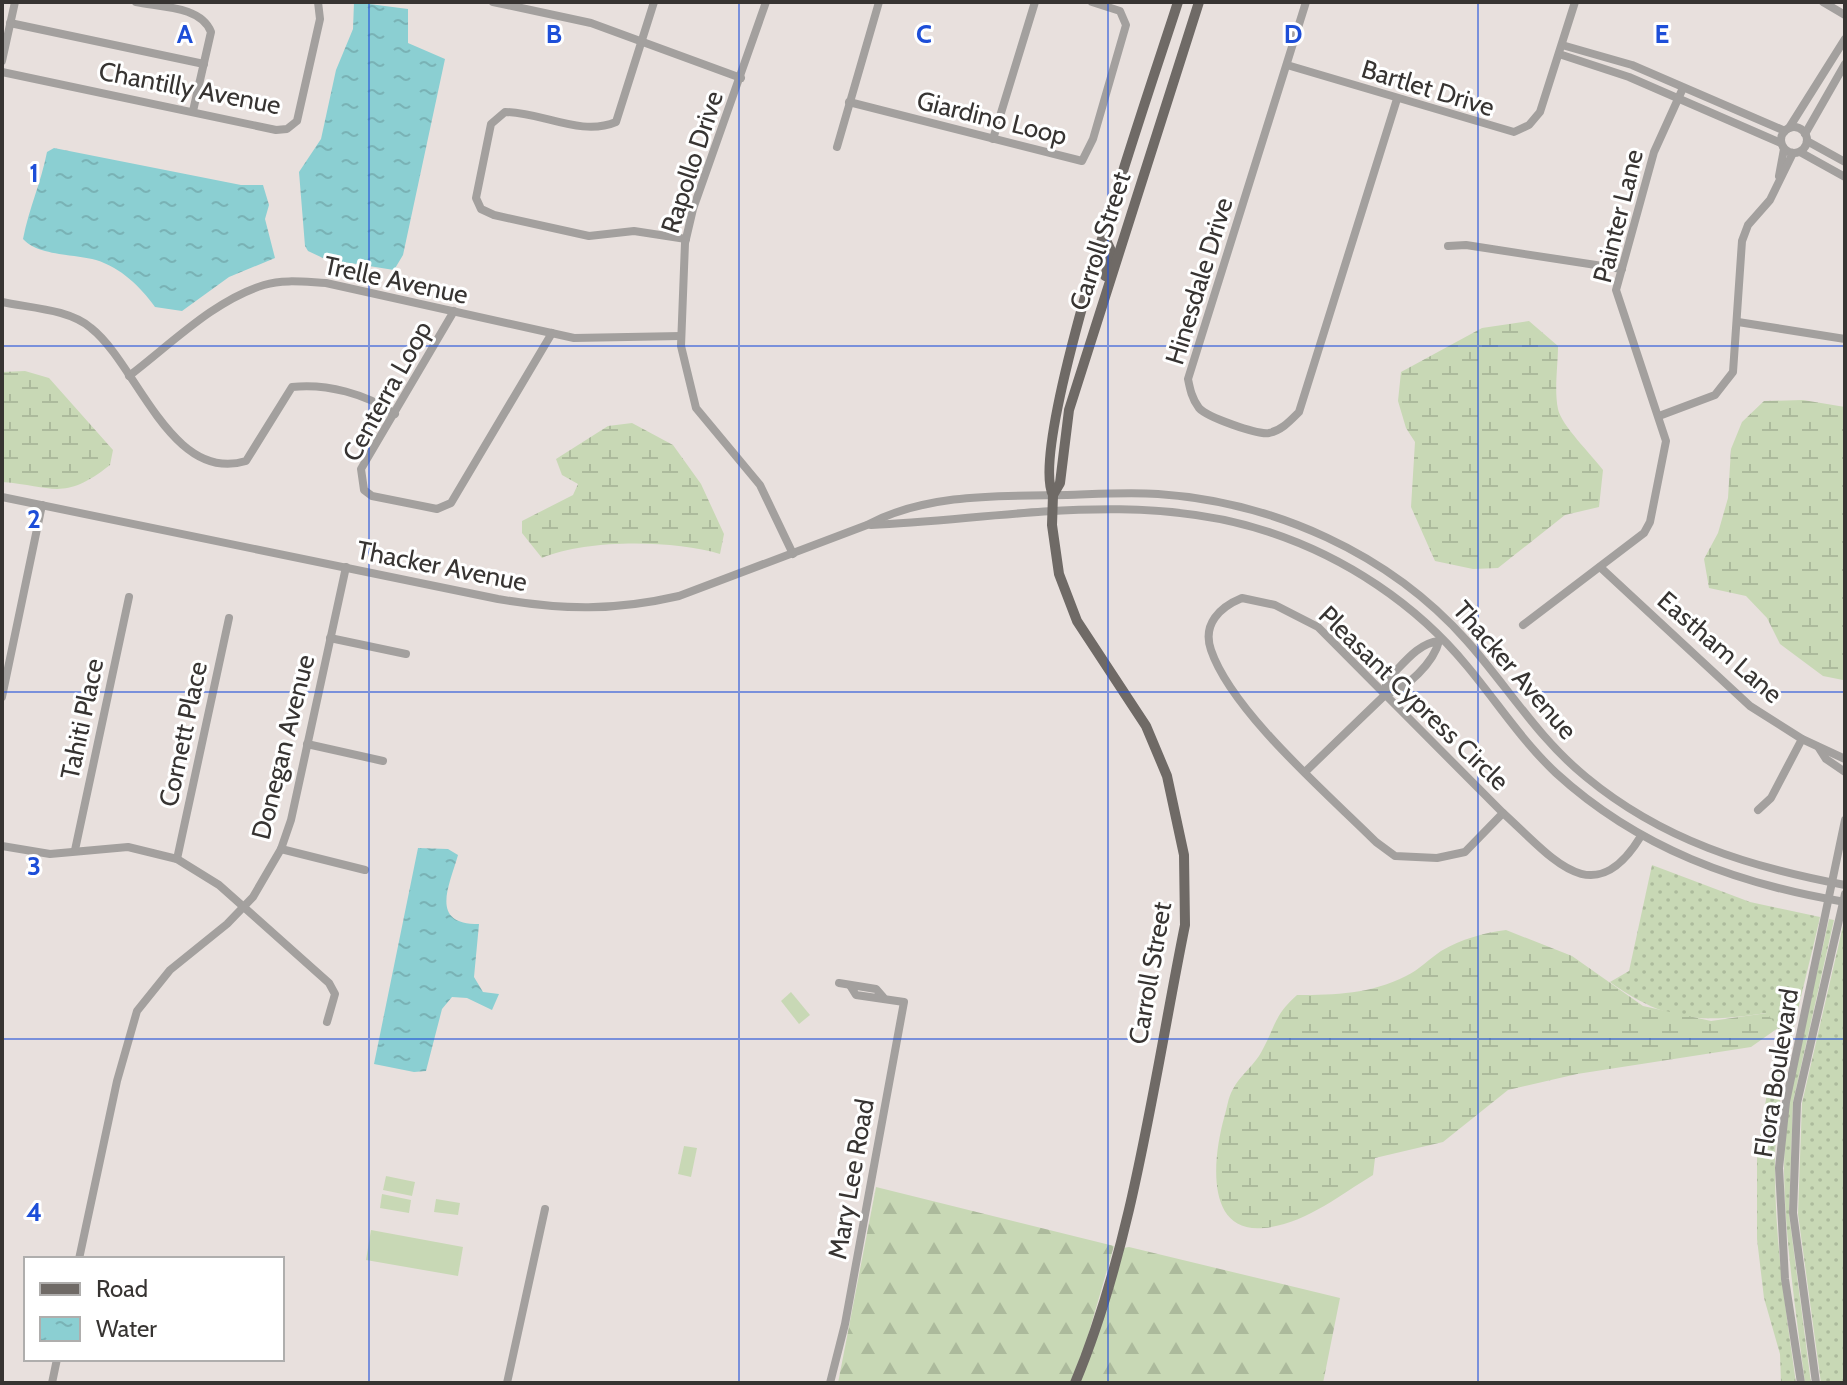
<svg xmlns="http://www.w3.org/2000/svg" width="1847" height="1385" viewBox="0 0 1847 1385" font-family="Cabin,sans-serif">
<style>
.grass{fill:url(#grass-dots)}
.forest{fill:url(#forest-firs)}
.wetland{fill:url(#wetland-marsh)}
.pitch{fill:#c8d8b5}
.water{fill:url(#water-ripples)}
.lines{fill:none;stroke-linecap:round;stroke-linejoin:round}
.minor{stroke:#a3a09e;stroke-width:8}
.major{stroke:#6f6a66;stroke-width:10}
.grid{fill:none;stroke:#1d4ed8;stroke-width:2;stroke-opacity:0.55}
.labels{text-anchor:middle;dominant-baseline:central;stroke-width:6;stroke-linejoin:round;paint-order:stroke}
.street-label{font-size:26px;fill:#373432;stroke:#fff}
.grid-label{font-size:26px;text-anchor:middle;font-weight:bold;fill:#1d4ed8;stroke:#fff;stroke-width:6;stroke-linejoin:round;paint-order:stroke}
</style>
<defs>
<pattern id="grass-dots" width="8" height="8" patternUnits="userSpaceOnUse" patternTransform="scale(2)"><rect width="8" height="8" fill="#c8d8b5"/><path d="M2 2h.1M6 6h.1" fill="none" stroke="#acba9c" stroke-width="1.8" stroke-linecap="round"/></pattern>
<pattern id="forest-firs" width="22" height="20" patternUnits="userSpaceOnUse" patternTransform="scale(2)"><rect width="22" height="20" fill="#c8d8b5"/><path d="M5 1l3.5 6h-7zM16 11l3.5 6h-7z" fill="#acba9c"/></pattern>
<pattern id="wetland-marsh" width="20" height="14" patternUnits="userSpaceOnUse" patternTransform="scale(2)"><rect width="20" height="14" fill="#c8d8b5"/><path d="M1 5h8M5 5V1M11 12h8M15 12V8" fill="none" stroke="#acba9c"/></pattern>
<pattern id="water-ripples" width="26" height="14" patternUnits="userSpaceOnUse" patternTransform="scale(2)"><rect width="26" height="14" fill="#8bcfd2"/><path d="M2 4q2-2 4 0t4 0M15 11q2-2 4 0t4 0" fill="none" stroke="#79b2b5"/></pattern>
</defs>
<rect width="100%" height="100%" fill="#e8e0dd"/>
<g class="grass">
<path d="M1652,865L1750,902L1820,917C1802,999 1774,1086 1775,1170C1775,1242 1786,1312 1796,1383H1781L1780,1354L1764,1298L1757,1239V1153L1778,1028L1766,1013C1700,1023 1666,1022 1610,982L1629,971Z"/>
<polygon points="1845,917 1845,1383 1821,1383 1798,1214 1802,1103"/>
<path d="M1829,919L1834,920L1793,1102L1789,1214L1811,1383H1805C1796,1312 1785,1242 1784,1171C1784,1087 1812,1000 1829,919Z"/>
</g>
<g class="forest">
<polygon points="876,1187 1114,1246 1085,1346 1070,1383 838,1383"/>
<polygon points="1129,1247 1340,1298 1323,1383 1080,1383 1111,1295 1123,1248"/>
</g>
<g class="wetland">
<path d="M1529,321L1558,346C1558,365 1554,390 1558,409C1561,425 1592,455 1603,470L1599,507L1565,515L1498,568L1473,569L1435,561L1411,507L1415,442L1406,428L1398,401L1401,372L1482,328Z"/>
<path d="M25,371L49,378L113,450L110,465C63,502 54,486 2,482V372Z"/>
<polygon points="1803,400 1845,407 1843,680 1823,676 1780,644 1767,618 1746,596 1709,588 1704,559 1718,533 1728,498 1731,449 1742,422 1764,401"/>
<path d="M632,423L673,445L701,484L724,534L720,554C674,540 586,539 542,558L522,533V521L573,495L578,484L562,475L556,459L608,426Z"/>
<path d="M1506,930L1572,956L1643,1006L1711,1021L1767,1013L1778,1028L1751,1047L1577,1074L1508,1090L1443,1142L1375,1158L1373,1175C1340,1195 1305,1224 1264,1228C1203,1234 1214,1154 1224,1118C1227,1109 1228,1097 1233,1089C1239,1077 1251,1068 1259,1056C1275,1030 1272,1017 1297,995C1336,995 1370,994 1406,976C1419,970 1429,959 1441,951C1462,939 1483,933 1506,930Z"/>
</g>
<g class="pitch">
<polygon points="791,992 810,1015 799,1024 781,1001"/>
<polygon points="684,1146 697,1148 691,1177 678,1174"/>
<polygon points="386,1176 415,1182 412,1196 383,1190"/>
<polygon points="382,1194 411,1200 409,1213 380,1208"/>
<polygon points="436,1199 460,1203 458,1215 434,1212"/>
<polygon points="371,1230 463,1247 458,1276 366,1260"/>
</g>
<g class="water">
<polygon points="354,2 408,9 408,43 445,59 403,255 394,270 325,259 308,251 305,246 299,172 321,139 336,70 353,29"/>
<path d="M54,148L241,185H263L269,205L265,219L275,258L229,277L182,311L155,307C140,286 121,268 96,260C75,254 38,256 23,239C29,208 41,183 47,152Z"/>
<path d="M418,848L448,849L458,855C449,887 429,924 479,924L474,977L483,992L499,994L492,1010L467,998L452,997L442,1009L426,1071L414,1072L374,1064Z"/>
</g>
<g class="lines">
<g class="minor">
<path d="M136,2C160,7 201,6 211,32L193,111"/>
<polyline points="493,2 591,23 741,78"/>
<path d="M654,2L616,122C581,137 542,112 505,112L491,124L476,198L481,209L494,215L589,236L634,231L686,239"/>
<polyline points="766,2 693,209 685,243 681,346 696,408 760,485 793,554"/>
<path d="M1306,2L1188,379C1190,389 1192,399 1199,408C1207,417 1257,435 1269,433C1282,430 1290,421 1299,412L1397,99"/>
<polyline points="1823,2 1845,15"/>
<polyline points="10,23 204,64"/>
<polyline points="1562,45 1632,65 1785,131"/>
<polyline points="1559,54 1629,77 1781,143"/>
<polyline points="2,61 15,2"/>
<polyline points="1287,65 1514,132 1529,125 1540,112 1575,2"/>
<polyline points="2,72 276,130 287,129 297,121 320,19 318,2"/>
<polyline points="849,102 1082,161 1093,139 1126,25 1120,11 1092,2"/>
<circle cx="1794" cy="140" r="13"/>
<polyline points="1789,128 1845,39"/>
<polyline points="1805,134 1845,64"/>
<polyline points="993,139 1035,2"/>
<polyline points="1807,141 1845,162"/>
<polyline points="837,147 879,2"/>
<polyline points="1800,152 1845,177"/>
<polyline points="1779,176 1784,149"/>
<polyline points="1448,246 1466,245 1622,269"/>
<path d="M2,302C30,308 69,309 91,328C137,364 171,484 246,461L292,387C326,383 367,394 395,414"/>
<polyline points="454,311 361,469 364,490 372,496 437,509 451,503 552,333"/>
<polyline points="1738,322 1845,339"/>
<path d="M129,376C170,345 214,300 264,285C284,279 305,282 326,283L574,338L681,336"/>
<polyline points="1659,416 1715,395 1733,372 1742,241 1748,225 1770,200 1793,153"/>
<path d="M2,497L498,599C563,610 614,611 679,596L867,525C926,493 1001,496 1067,495C1098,494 1128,492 1158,494C1274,502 1389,553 1467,641C1507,686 1538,738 1586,777C1662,840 1749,867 1845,885"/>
<path d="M871,525C1002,519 1140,489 1269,532C1345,557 1416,604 1467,666C1497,702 1522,741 1556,773C1638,848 1737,884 1845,902"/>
<polyline points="1600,567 1750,706 1802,739 1845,759"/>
<path d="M1242,598L1275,605L1318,627L1503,813L1465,852L1437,858L1395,856L1376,842C1329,795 1232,712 1211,650C1202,624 1220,607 1242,598Z"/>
<polyline points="1523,625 1644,533 1650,522 1666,441 1616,290 1654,152 1683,88"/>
<polyline points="330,638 406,654"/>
<polyline points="2,697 42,505"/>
<polyline points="307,744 383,761"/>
<polyline points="1819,748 1826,759 1845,772"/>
<path d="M1305,772L1386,694C1406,690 1434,662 1439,641C1417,643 1402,666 1386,681V694"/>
<polyline points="1758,810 1771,798 1802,739"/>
<path d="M1503,813C1552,857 1593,915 1641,836"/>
<polyline points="2,846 50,854 128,847 177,859 219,885 329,983 335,994 327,1022"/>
<polyline points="281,849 365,870"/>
<polyline points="75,850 129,597"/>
<polyline points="177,859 229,618"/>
<polyline points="839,983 876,989 883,997"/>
<polyline points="79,1259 117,1081 137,1011 170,970 227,924 253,897 281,849 291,820 346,567"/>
<polyline points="52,1383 57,1359"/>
<polyline points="507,1383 545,1209"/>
<polyline points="830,1383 845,1324 904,1002 856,995 851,987"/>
<polyline points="1801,1383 1785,1279 1779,1168 1786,1102 1845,820"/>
<polyline points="1816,1383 1793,1213 1797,1103 1845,894"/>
</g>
<g class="major">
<polyline points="1104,236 1112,253 1105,276"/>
<path d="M1053,495C1026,443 1154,78 1178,2"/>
<path d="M1075,1383C1133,1245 1155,1073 1185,925L1184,855L1167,776L1146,726L1077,621L1059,574L1052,525L1053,495L1060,483L1069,410L1199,2"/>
</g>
</g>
<path class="grid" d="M369,2V1383M739,2V1383M1108,2V1383M1478,2V1383M2,346H1845M2,692H1845M2,1039H1845"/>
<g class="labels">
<g class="street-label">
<text transform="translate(190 88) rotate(11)">Chantilly Avenue</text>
<text transform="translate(1428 88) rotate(17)">Bartlet Drive</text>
<text transform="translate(992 118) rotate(14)">Giardino Loop</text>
<text transform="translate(692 162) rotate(-72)">Rapollo Drive</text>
<text transform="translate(1618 216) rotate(-76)">Painter Lane</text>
<text transform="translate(1100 241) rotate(-72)">Carroll Street</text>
<text transform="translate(396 280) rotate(12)">Trelle Avenue</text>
<text transform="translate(1199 281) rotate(-73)">Hinesdale Drive</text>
<text transform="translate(387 391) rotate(-61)">Centerra Loop</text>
<text transform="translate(442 566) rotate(11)">Thacker Avenue</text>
<text transform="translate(1720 647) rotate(41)">Eastham Lane</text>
<text transform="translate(1515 670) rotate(49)">Thacker Avenue</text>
<text transform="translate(1414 698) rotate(44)">Pleasant Cypress Circle</text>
<text transform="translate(82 719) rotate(-78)">Tahiti Place</text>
<text transform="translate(183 734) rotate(-78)">Cornett Place</text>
<text transform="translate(283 747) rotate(-76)">Donegan Avenue</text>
<text transform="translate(1150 973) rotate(-80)">Carroll Street</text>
<text transform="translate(1776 1073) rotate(-81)">Flora Boulevard</text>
<text transform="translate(851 1179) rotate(-80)">Mary Lee Road</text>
</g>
</g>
<g class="grid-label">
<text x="185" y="43">A</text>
<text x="554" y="43">B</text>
<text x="924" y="43">C</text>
<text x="1293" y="43">D</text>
<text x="1662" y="43">E</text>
<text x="34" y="182">1</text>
<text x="34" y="528">2</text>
<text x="34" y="875">3</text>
<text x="34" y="1221">4</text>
</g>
<rect width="1847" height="1385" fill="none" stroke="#373432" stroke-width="8"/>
<rect x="24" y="1257" width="260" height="104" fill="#ffffff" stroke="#afaead" stroke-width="2"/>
<rect x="40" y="1283" width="40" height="12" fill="#6f6a66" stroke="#afaead" stroke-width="2"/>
<text x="96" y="1297" font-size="24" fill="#373432">Road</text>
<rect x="40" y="1317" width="40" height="24" fill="url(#water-ripples)" stroke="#afaead" stroke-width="2"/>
<text x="96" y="1337" font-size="24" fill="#373432">Water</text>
</svg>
